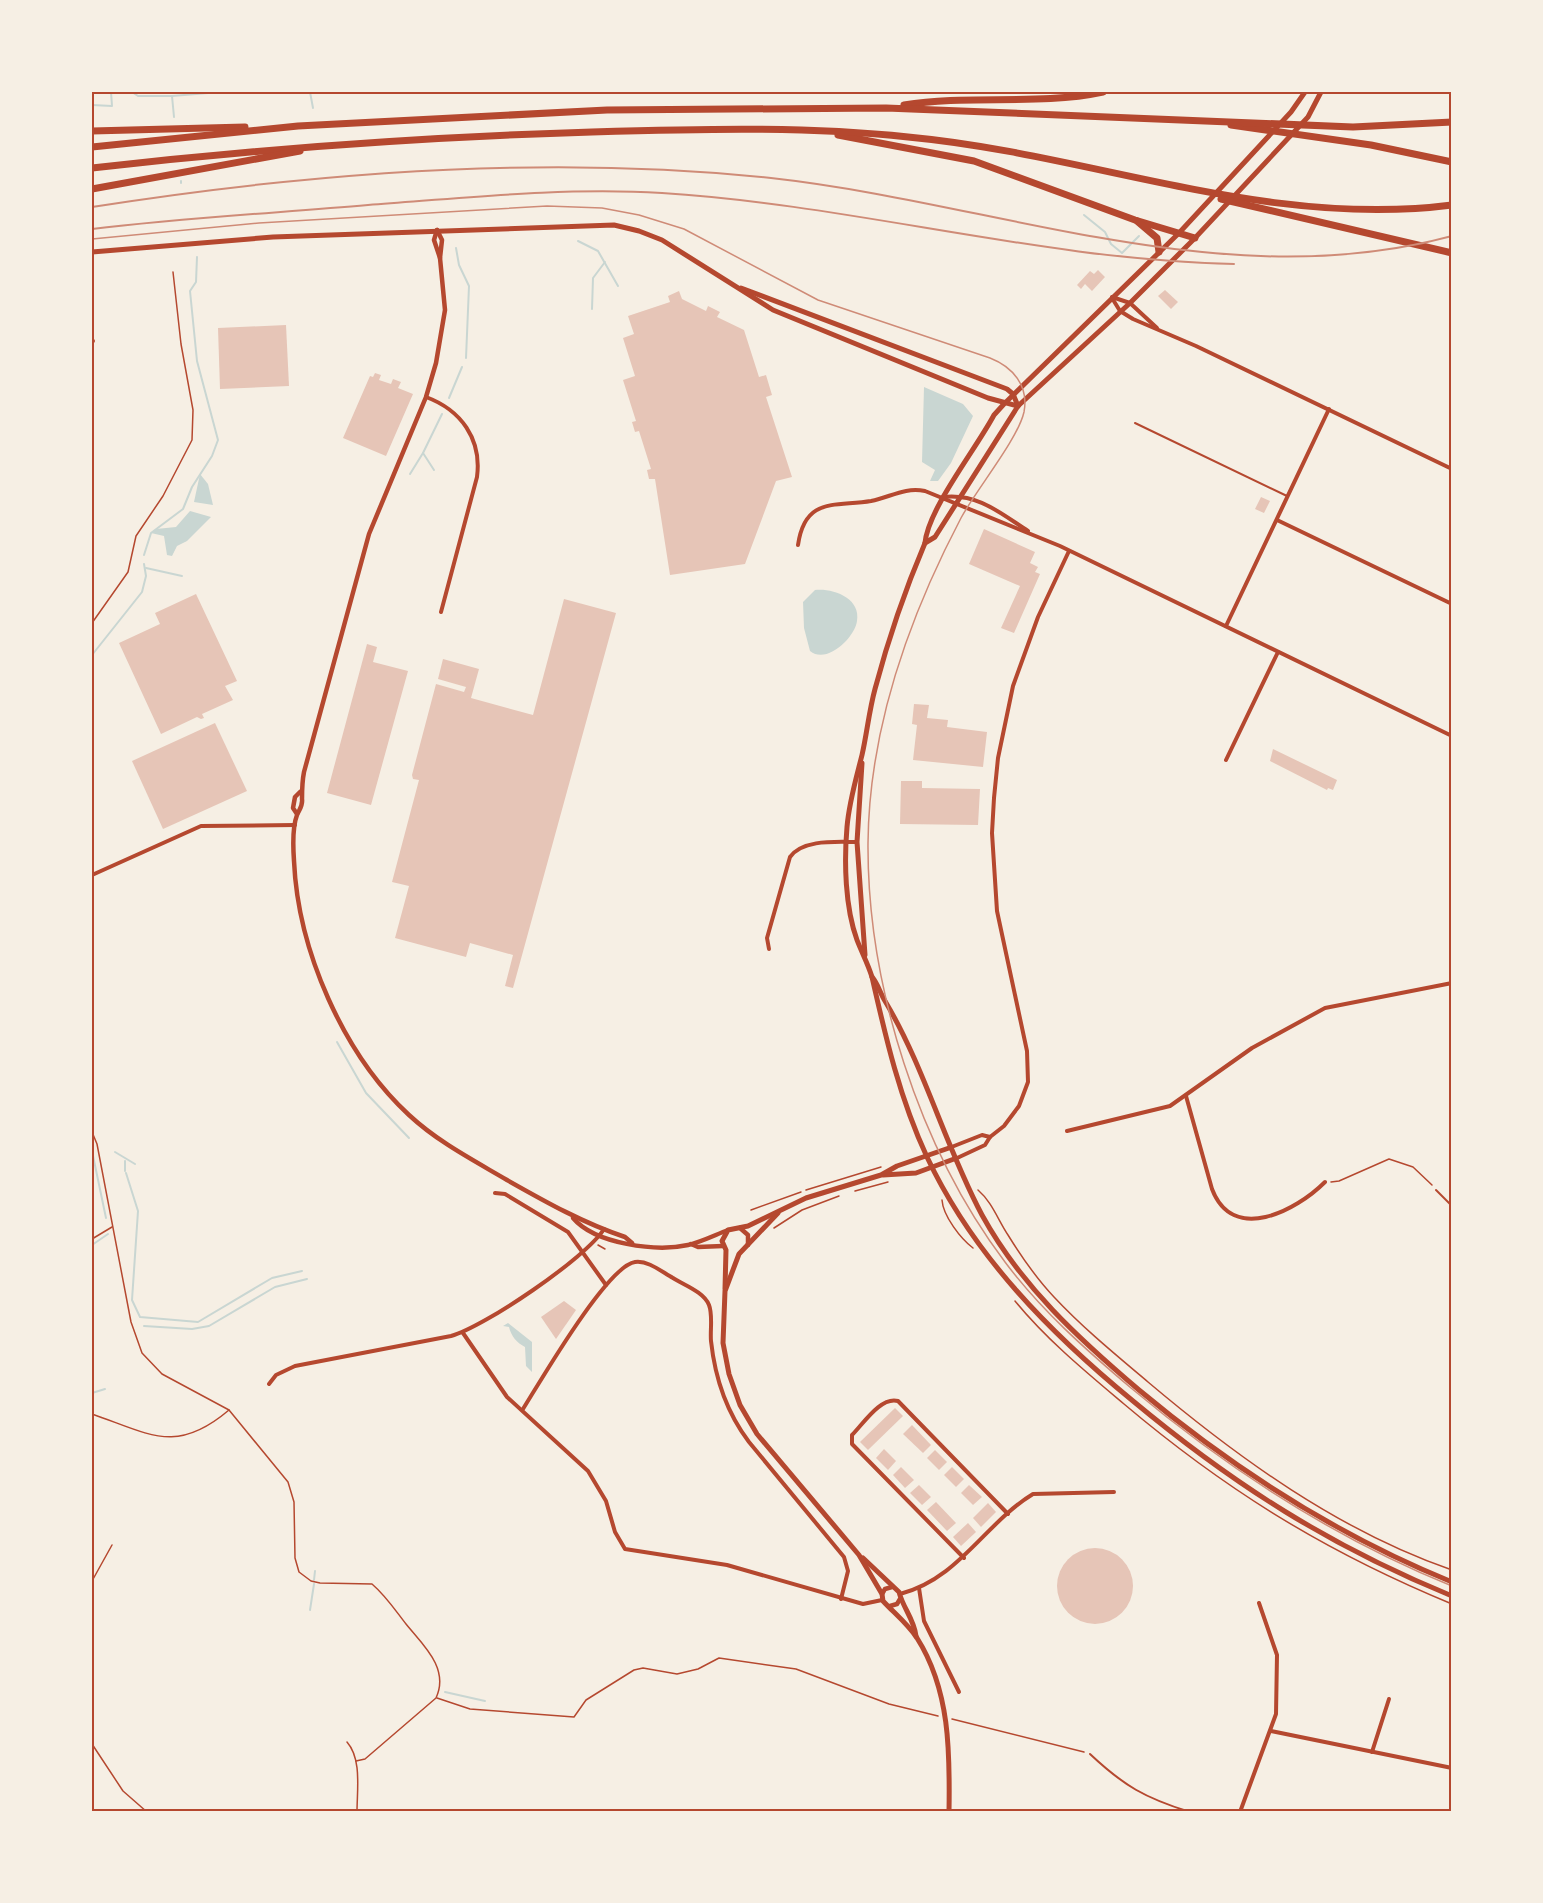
<svg xmlns="http://www.w3.org/2000/svg" width="1543" height="1903" viewBox="0 0 1543 1903" font-family="'Libre Baskerville',serif">
<style>
.water{fill:#c9d6d2}
.lines{fill:none;stroke-linecap:round;stroke-linejoin:round}
.stream{stroke:#c9d6d2;stroke-width:2}
.building{fill:#e6c5b7}
.path{stroke:#b5482f;stroke-width:1.5}
.service{stroke:#b5482f;stroke-width:2}
.minor{stroke:#b5482f;stroke-width:4}
.tertiary{stroke:#b5482f;stroke-width:4.5}
.secondary{stroke:#b5482f;stroke-width:5}
.trunk{stroke:#b5482f;stroke-width:7}
.tram{stroke:#cf8b77;stroke-width:1.5}
.rail{stroke:#cf8b77;stroke-width:2}
.neatline{fill:none;stroke:#b5482f;stroke-width:2}
</style>
<rect width="100%" height="100%" fill="#f6efe4"/>
<g class="water">
<polygon points="924,387 963,404 973,416 951,463 938,481 930,481 935,470 922,462"/>
<polygon points="200,474 208,484 213,505 194,502"/>
<polygon points="190,511 211,517 187,541 177,546 172,556 167,555 164,536 151,533 156,529 176,527"/>
<path d="M815,590C833,588 861,598 857,621C855,637 827,665 810,651L804,628L803,602Z"/>
<path d="M508,1323L532,1342V1372L526,1366L525,1347C517,1343 511,1336 509,1327L503,1326Z"/>
</g>
<g class="lines">
<g class="stream">
<polyline points="132,92 138,96 172,96 174,117"/>
<polyline points="310,92 313,108"/>
<polyline points="172,96 220,92"/>
<polyline points="92,105 112,106 111,92"/>
<polyline points="181,181 181,183"/>
<polyline points="1084,215 1105,232 1111,244 1122,253 1139,236"/>
<polyline points="578,241 598,251 618,286"/>
<polyline points="456,248 459,265 469,286 466,358"/>
<polyline points="592,309 593,278 605,262"/>
<polyline points="449,398 462,367"/>
<polyline points="423,453 434,470"/>
<polyline points="410,474 423,453 442,414"/>
<polyline points="144,555 151,533 183,509 192,487 212,456 218,440 197,361 190,291 196,282 197,257"/>
<polyline points="146,568 182,576"/>
<polyline points="92,655 142,592 146,576 144,564"/>
<polyline points="337,1042 366,1093 409,1138"/>
<polyline points="92,1151 106,1218"/>
<polyline points="115,1152 135,1164"/>
<polyline points="125,1161 125,1171"/>
<polyline points="126,1173 138,1211 132,1300 140,1317 198,1322 272,1278 302,1271"/>
<polyline points="92,1245 108,1234"/>
<polyline points="144,1326 192,1329 209,1326 275,1287 307,1279"/>
<polyline points="92,1393 105,1389"/>
<polyline points="314,1580 315,1571"/>
<polyline points="310,1610 314,1584"/>
<polyline points="445,1692 485,1701"/>
</g>
</g>
<g class="building">
<polygon points="1098,270 1105,277 1092,291 1085,284 1081,289 1077,285 1090,271 1094,274"/>
<polygon points="1165,290 1178,302 1171,309 1158,296"/>
<polygon points="679,291 682,299 706,311 708,306 720,312 717,317 744,330 759,377 766,375 772,395 766,397 792,477 776,481 745,564 670,575 655,479 649,479 647,470 651,469 639,431 635,432 632,422 636,421 623,380 635,376 623,338 634,334 628,316 670,302 668,296"/>
<polygon points="286,325 289,386 220,389 218,328"/>
<polygon points="375,373 381,375 379,380 391,384 393,379 401,382 398,388 413,394 386,456 343,438 370,376 373,377"/>
<polygon points="1261,497 1270,501 1264,513 1255,509"/>
<polygon points="984,529 1035,552 1030,563 1038,567 1035,572 1040,574 1014,633 1001,628 1020,586 969,564"/>
<polygon points="196,594 237,681 225,686 233,700 202,714 204,718 201,719 197,717 161,734 119,643 160,624 155,613"/>
<polygon points="564,599 616,613 513,988 505,986 513,955 470,943 466,957 395,938 409,886 392,882 419,780 413,779 412,775 436,684 464,692 466,687 438,679 443,659 479,669 471,698 533,715"/>
<polygon points="367,644 377,647 373,662 408,671 371,805 327,793"/>
<polygon points="914,704 929,705 927,718 948,720 947,727 987,732 983,767 913,760 917,725 912,724"/>
<polygon points="215,723 247,791 163,829 132,761"/>
<polygon points="1273,749 1337,780 1333,790 1328,788 1327,790 1270,761"/>
<polygon points="901,781 922,781 922,788 980,789 978,825 900,824"/>
<polygon points="564,1301 576,1310 556,1339 541,1317"/>
<polygon points="895,1408 903,1416 868,1450 860,1442"/>
<polygon points="912,1425 931,1445 923,1453 903,1434"/>
<polygon points="884,1449 896,1461 888,1470 876,1458"/>
<polygon points="935,1450 947,1462 939,1470 927,1458"/>
<polygon points="901,1467 914,1480 905,1488 893,1475"/>
<polygon points="952,1467 964,1479 956,1487 944,1475"/>
<polygon points="919,1485 931,1497 922,1505 910,1493"/>
<polygon points="969,1485 982,1497 973,1505 961,1493"/>
<polygon points="936,1502 956,1523 947,1531 927,1510"/>
<polygon points="988,1503 996,1512 981,1527 973,1518"/>
<polygon points="968,1523 976,1532 961,1546 953,1537"/>
<circle cx="1095" cy="1586" r="38"/>
</g>
<g class="lines">
<g class="path">
<polyline points="92,623 128,572 136,536 163,496 192,440 193,410 181,344 173,272"/>
<path d="M92,1132L97,1144L131,1322L142,1353L162,1374L229,1410L288,1482L294,1502L295,1558L299,1572L311,1581L320,1583L372,1584C386,1596 395,1610 406,1624C422,1644 450,1668 436,1698L365,1759L356,1761"/>
<polyline points="1331,1182 1339,1181 1389,1159 1413,1167 1432,1185"/>
<polyline points="806,1190 881,1167"/>
<path d="M978,1190C992,1202 998,1220 1008,1235C1021,1256 1037,1279 1054,1297C1083,1328 1116,1355 1148,1382C1238,1458 1339,1531 1452,1570"/>
<polyline points="855,1191 888,1182"/>
<path d="M942,1200C943,1216 961,1239 973,1248"/>
<polyline points="751,1210 801,1192"/>
<polyline points="774,1228 802,1210 839,1196"/>
<polyline points="92,1239 112,1227"/>
<polyline points="598,1245 605,1249"/>
<path d="M1015,1301C1047,1340 1086,1372 1124,1404C1227,1491 1326,1552 1452,1604"/>
<path d="M92,1414C150,1434 176,1455 229,1410"/>
<polyline points="92,1581 112,1545"/>
<polyline points="437,1698 470,1709 574,1717 586,1700 634,1670 643,1668 677,1674 698,1669 719,1658 796,1669 889,1704 938,1716"/>
<polyline points="952,1719 1084,1752"/>
<path d="M347,1742C362,1759 357,1790 357,1812"/>
<polyline points="92,1744 123,1791 147,1812"/>
</g>
<g class="service">
<polyline points="1135,423 1287,496"/>
<polyline points="1436,1190 1452,1206"/>
<path d="M1090,1754C1124,1786 1145,1798 1190,1812"/>
</g>
<g class="minor">
<polyline points="1112,297 1130,303 1157,328"/>
<polyline points="1112,298 1120,311 1133,319 1196,346 1452,469"/>
<polyline points="92,341 93,341"/>
<path d="M426,397C461,410 482,439 477,477L441,612"/>
<path d="M943,497C978,493 1000,513 1028,531"/>
<polyline points="1277,520 1452,604"/>
<path d="M798,545C805,496 836,507 871,501C891,497 904,487 925,491L1060,546L1452,736"/>
<polyline points="1226,626 1329,409"/>
<polyline points="1226,760 1278,652"/>
<polyline points="92,875 201,826 295,825"/>
<path d="M769,949L767,938L790,857C803,839 836,842 857,842"/>
<path d="M1186,1096L1212,1189C1233,1244 1296,1211 1325,1182"/>
<polyline points="1067,1131 1170,1106 1252,1048 1325,1008 1452,983"/>
<polyline points="949,1148 982,1135 990,1137"/>
<polyline points="955,1159 985,1145 990,1137 1004,1126 1019,1106 1028,1082 1027,1051 997,911 992,833 994,798 998,758 1013,686 1038,617 1069,551"/>
<polyline points="495,1193 505,1194 568,1232 606,1285"/>
<polyline points="463,1333 507,1397 588,1471 606,1501 615,1532 625,1549 727,1565 863,1604 882,1600"/>
<path d="M269,1384L276,1375L295,1366L451,1336C484,1327 586,1258 604,1229"/>
<path d="M523,1409C540,1382 607,1266 635,1262C648,1260 662,1272 673,1278C684,1285 704,1292 709,1305C713,1315 710,1330 711,1341C715,1378 727,1413 749,1442L844,1557L848,1571L841,1599"/>
<path d="M964,1558L852,1444V1435C863,1424 881,1396 898,1401L1008,1514"/>
<polyline points="919,1588 924,1621 959,1692"/>
<path d="M900,1594C959,1579 985,1523 1033,1494L1114,1492"/>
<polyline points="1271,1731 1452,1768"/>
<polyline points="1372,1752 1389,1699"/>
<polyline points="1240,1812 1276,1714 1277,1655 1259,1603"/>
</g>
<g class="tertiary">
<path d="M437,230L434,240L440,258L445,310L436,363L426,397L369,534L304,772C302,782 302,789 302,799C303,806 299,810 297,815C292,828 293,847 294,861C298,950 343,1054 409,1115C438,1142 473,1160 507,1180C546,1202 583,1223 625,1237L632,1243"/>
<polyline points="437,230 442,240 440,258"/>
<polyline points="297,814 293,808 295,797 300,792"/>
<path d="M573,1218C595,1244 656,1252 688,1245C701,1242 715,1235 728,1230"/>
<polyline points="740,1228 748,1235 748,1245"/>
<polyline points="691,1244 698,1247 723,1246"/>
<polyline points="882,1594 885,1589 892,1587"/>
<polyline points="890,1606 897,1604 900,1599"/>
</g>
<g class="secondary">
<path d="M1305,92L1291,112L1179,233L1004,404L994,415C976,449 928,509 925,543C905,590 888,640 875,689C869,711 867,733 862,755C856,779 849,802 847,827C844,862 845,907 857,940C862,953 868,964 872,977C886,1039 900,1099 927,1157C973,1255 1050,1333 1133,1401C1234,1485 1330,1546 1452,1596"/>
<polyline points="92,252 273,237 614,225 639,231 662,240 773,310 988,398 1018,406"/>
<polyline points="741,288 1007,389 1013,394 1018,406"/>
<polyline points="925,543 935,537 1018,406 1130,303 1195,238 1308,117 1321,92"/>
<polyline points="862,763 857,842 865,955"/>
<path d="M872,977C878,984 880,993 885,1001C925,1068 945,1146 982,1215C1021,1286 1079,1339 1139,1390C1235,1470 1336,1535 1452,1582"/>
<polyline points="883,1175 916,1173 954,1159"/>
<path d="M778,1213L739,1254L725,1291L723,1343L729,1374L740,1405L757,1434L859,1555L882,1594L883,1601C894,1613 907,1623 917,1638C950,1690 950,1752 949,1812"/>
<polyline points="725,1289 726,1250 722,1241 728,1230 748,1226 806,1198 881,1175 897,1166 949,1148"/>
<path d="M863,1558L899,1592C903,1608 914,1619 916,1636"/>
</g>
<g class="trunk">
<path d="M904,105C969,94 1038,106 1103,92"/>
<polyline points="1231,125 1371,145 1452,162"/>
<polyline points="92,131 245,127"/>
<polyline points="838,135 974,161 1135,220 1195,238"/>
<polyline points="92,147 298,126 607,110 886,108 1353,127 1452,122"/>
<path d="M92,168C258,149 425,137 592,132C697,129 803,126 908,137C1091,154 1266,229 1452,205"/>
<polyline points="92,189 300,151"/>
<polyline points="1221,199 1452,253"/>
<polyline points="1137,221 1157,238 1159,252"/>
</g>
<path class="tram" d="M92,239L259,223L547,206L602,208L639,215L684,229L818,300L990,358C1013,367 1029,386 1024,412C1018,439 976,490 961,518C909,617 869,730 868,843C867,985 919,1148 1005,1262C1041,1310 1085,1349 1131,1388C1229,1470 1333,1538 1452,1586"/>
<g class="rail">
<path d="M92,207C314,172 546,154 771,178C997,203 1224,298 1452,236"/>
<path d="M92,229C183,218 275,213 368,205C465,198 564,187 662,193C854,205 1042,260 1234,264"/>
</g>
</g>
<rect width="1543" height="1903" fill="none" stroke="#f6efe4" stroke-width="186"/>
<rect x="93" y="93" width="1357" height="1717" class="neatline"/>
</svg>
